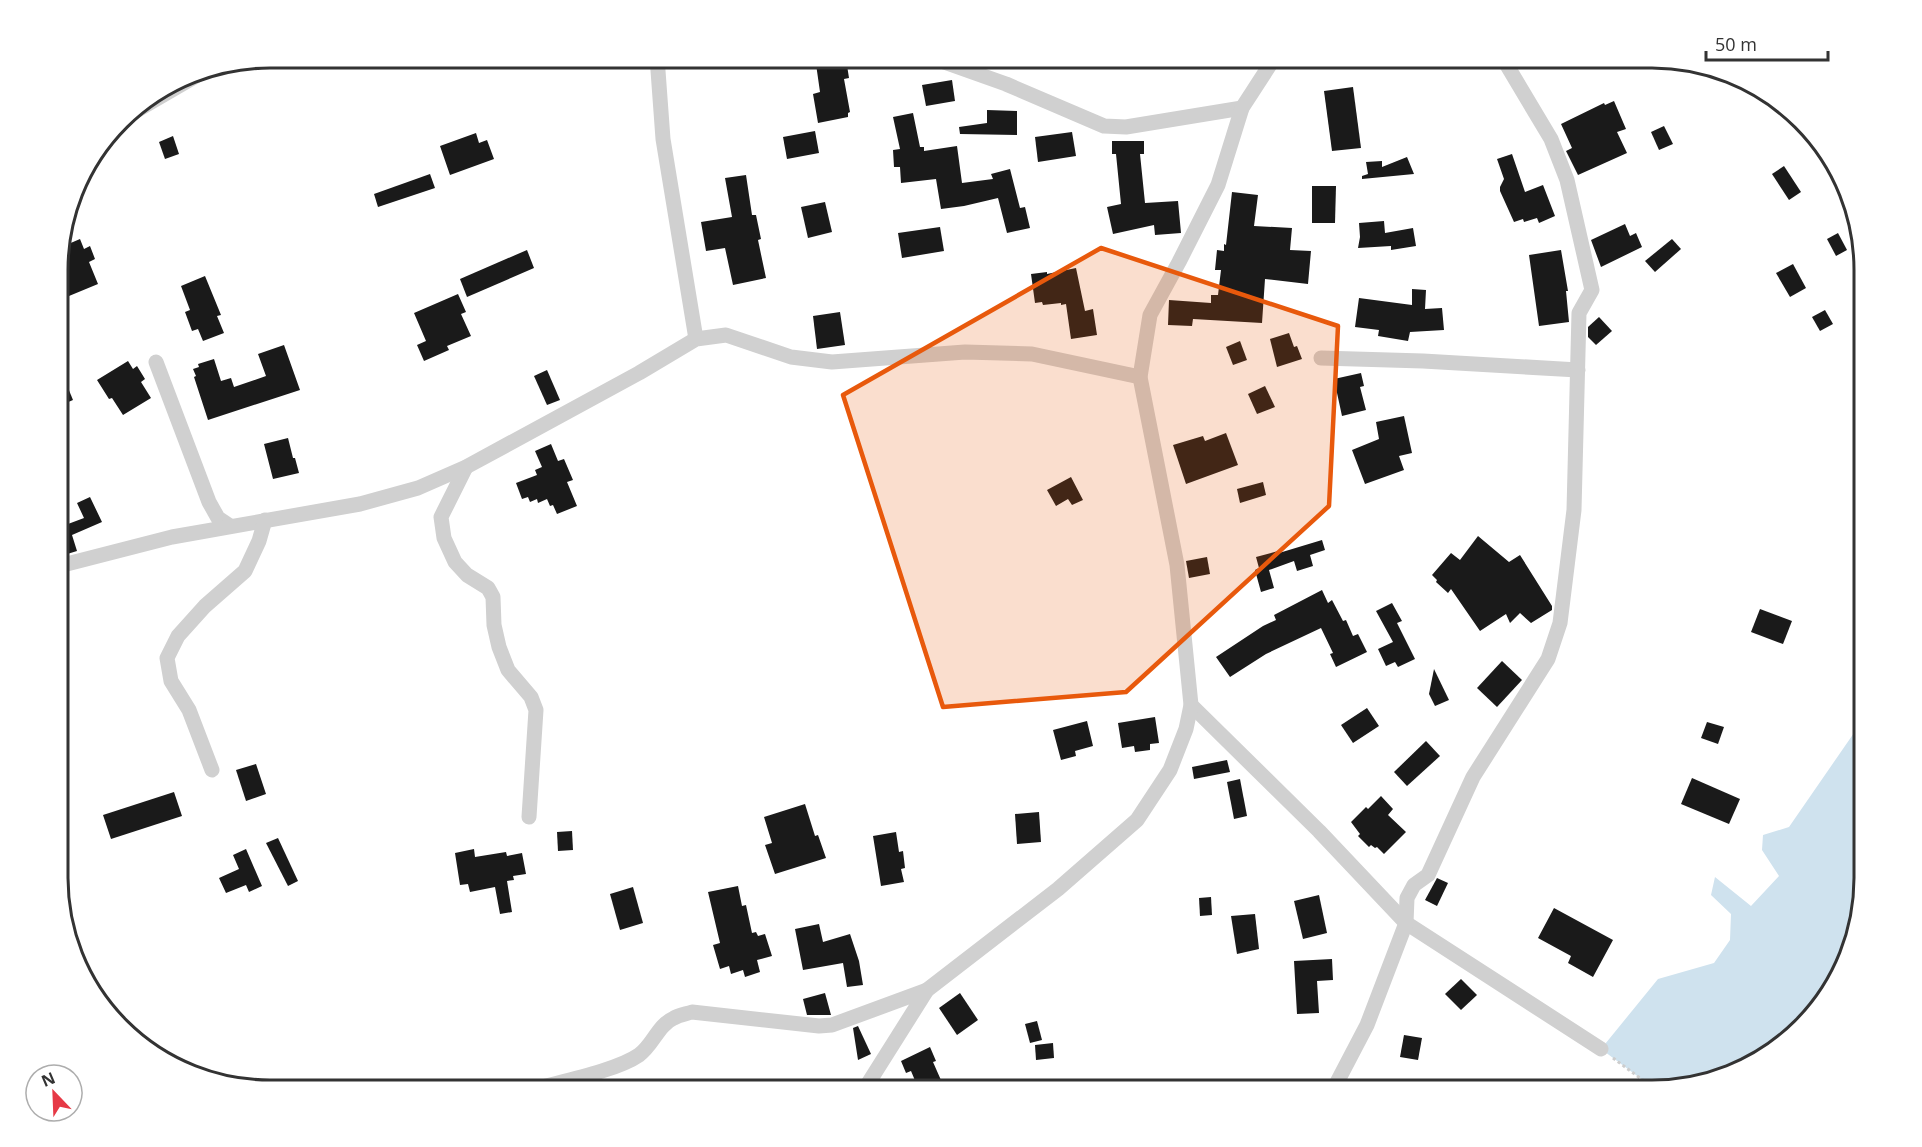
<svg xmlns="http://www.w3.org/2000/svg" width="1922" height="1147" viewBox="0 0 1922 1147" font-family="'Open Sans',sans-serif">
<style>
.water{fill:#cfe2ee}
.building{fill:#1a1a1a}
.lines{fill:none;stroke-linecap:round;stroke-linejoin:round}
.path{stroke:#cdcdcd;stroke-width:3;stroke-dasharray:3 3;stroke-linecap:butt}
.street{stroke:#d0d0d0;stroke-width:15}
.marked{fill:#e8590c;fill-opacity:0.2;stroke:#e8590c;stroke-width:4.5;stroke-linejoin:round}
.rim{fill:none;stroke:#333;stroke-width:3}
</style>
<rect width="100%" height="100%" fill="#fff"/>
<polygon class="water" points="1865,717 1865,891 1836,984 1759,1061 1666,1090 1656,1090 1601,1049 1658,979 1714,963 1730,940 1731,914 1711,895 1715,877 1751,906 1779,876 1762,850 1763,835 1789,827"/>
<g class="building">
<polygon points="846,59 849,78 844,79 850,112 848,113 848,117 818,123 813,94 820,92 816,64"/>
<polygon points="952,80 955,101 926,106 922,85"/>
<polygon points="1353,87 1361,148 1332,151 1324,91"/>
<polygon points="1614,101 1626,129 1617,132 1627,153 1578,175 1566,151 1572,148 1561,124 1604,103 1605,105"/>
<polygon points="987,110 1017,111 1017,135 960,134 959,127 987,123"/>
<polygon points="913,113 920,147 924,147 924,151 957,146 962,183 993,179 991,174 1010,169 1020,208 1025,207 1030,228 1007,233 998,198 964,206 941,209 936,179 901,183 900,167 894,167 893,150 900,149 893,117"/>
<polygon points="1664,126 1673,144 1659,150 1651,132"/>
<polygon points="815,131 819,153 787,159 783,137"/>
<polygon points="1072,132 1076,156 1038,162 1035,137"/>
<polygon points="476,133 479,143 487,140 494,159 450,175 440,146"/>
<polygon points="173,136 179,154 165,159 159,142"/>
<polygon points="1112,141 1144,141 1144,154 1140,154 1145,203 1178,201 1181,233 1155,235 1154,225 1113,234 1107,207 1121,204 1116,154 1112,154"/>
<polygon points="1512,154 1525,192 1543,185 1555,216 1539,223 1537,218 1524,222 1523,219 1514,222 1500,191 1500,187 1504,179 1497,159"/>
<polygon points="1407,157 1414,174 1362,179 1362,176 1368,174 1366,162 1382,161 1382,167"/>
<polygon points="1784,166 1801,192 1789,200 1772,174"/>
<polygon points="430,174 435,188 378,207 374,194"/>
<polygon points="746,175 752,215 756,215 761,239 758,240 766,278 733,285 725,248 706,251 701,222 732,217 725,178"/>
<polygon points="1312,186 1336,186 1335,223 1312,223"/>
<polygon points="1232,192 1258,195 1254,226 1292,228 1290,250 1311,251 1308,284 1265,279 1262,323 1193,319 1192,326 1168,325 1169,300 1211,303 1211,295 1218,295 1221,270 1215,270 1217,250 1224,251 1224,244 1226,245"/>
<polygon points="825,202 832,232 808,238 801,207"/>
<polygon points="1384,221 1385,233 1413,228 1416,246 1391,250 1391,246 1358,248 1360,237 1359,223"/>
<polygon points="1625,224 1630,236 1636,233 1642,247 1601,267 1591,240"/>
<polygon points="940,227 944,251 902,258 898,233"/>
<polygon points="1838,233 1847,250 1836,256 1827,239"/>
<polygon points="80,239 84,249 90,246 95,259 89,262 98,284 69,296 59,270 59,248"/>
<polygon points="1672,239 1681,249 1655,272 1645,261"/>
<polygon points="527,250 534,268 467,297 460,279"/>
<polygon points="1561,250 1568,291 1566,291 1569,322 1539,326 1529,255"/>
<polygon points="1793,264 1806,288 1790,297 1776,273"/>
<polygon points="1076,268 1085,311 1093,309 1097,335 1071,339 1066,304 1061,305 1061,303 1043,305 1042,302 1035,303 1031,274 1047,272 1047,274"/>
<polygon points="205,276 221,315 217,316 224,333 203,341 198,329 192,331 185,312 190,310 181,286"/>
<polygon points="1412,289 1426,290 1425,309 1442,308 1444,330 1410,332 1408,341 1378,336 1379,330 1355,327 1359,298 1412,305"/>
<polygon points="458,294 466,312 461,314 471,336 447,346 449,350 424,361 417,345 426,341 414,313"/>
<polygon points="1825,310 1833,324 1820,331 1812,317"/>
<polygon points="840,312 845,345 817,349 813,316"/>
<polygon points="1599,317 1612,331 1596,345 1588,337 1588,327"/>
<polygon points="1289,333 1294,347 1297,346 1302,359 1277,367 1270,339"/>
<polygon points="1240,341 1247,360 1233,365 1226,347"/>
<polygon points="284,345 300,390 208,420 194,377 196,376 193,369 199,367 198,364 214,359 221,381 231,378 234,387 266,376 258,354"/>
<polygon points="128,361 133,369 137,366 145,379 141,382 151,398 123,415 112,398 109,399 97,380"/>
<polygon points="59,366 73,400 59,406"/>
<polygon points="547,370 560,400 547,405 534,376"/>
<polygon points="1361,373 1364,386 1360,387 1366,410 1342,416 1334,379"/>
<polygon points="1265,386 1275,407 1257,414 1248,394"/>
<polygon points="1404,416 1412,453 1399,456 1404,470 1365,484 1352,450 1379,439 1376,422"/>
<polygon points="1226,433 1238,465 1186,484 1173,445 1203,436 1205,441"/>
<polygon points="288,438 293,458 295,458 299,473 273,479 264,444"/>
<polygon points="551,444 558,461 564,459 573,480 567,482 577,506 557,514 553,505 550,506 547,499 538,503 537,499 530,502 528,497 522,499 516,483 537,475 535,470 542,467 535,451"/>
<polygon points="1071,477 1083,500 1072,505 1068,499 1056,506 1047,490"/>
<polygon points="1263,482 1266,495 1240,503 1237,489"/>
<polygon points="90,497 102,522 72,535 77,551 64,555 61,549 59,549 59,504 61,503 68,524 84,518 77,503"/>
<polygon points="1478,536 1509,562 1520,555 1552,606 1552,610 1531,623 1520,613 1510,623 1506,614 1480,631 1451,589 1448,593 1436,582 1437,580 1432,575 1451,553 1460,560"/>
<polygon points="1322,540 1325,550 1310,555 1313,566 1297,571 1294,561 1269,570 1274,588 1261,592 1255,570 1259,568 1256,557 1278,551 1279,553"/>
<polygon points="1207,557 1210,574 1189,578 1186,561"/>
<polygon points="1322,590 1328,603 1332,600 1343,621 1346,620 1353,636 1358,634 1367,652 1336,667 1330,654 1333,653 1321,628 1266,654 1230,677 1216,657 1263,626 1276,620 1274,615"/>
<polygon points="1392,603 1402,621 1397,623 1415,659 1398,667 1395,662 1386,666 1378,649 1393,642 1376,611"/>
<polygon points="1760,609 1792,621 1783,644 1751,632"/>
<polygon points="1502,661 1522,680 1497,707 1477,688"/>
<polygon points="1434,669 1449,700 1435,706 1429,694"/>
<polygon points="1367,708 1379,726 1353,743 1341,725"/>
<polygon points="1155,717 1159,743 1150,744 1150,750 1135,752 1134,746 1122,748 1118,723"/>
<polygon points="1087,721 1093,746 1075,751 1076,756 1061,760 1053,730"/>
<polygon points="1707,722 1724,727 1718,744 1701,738"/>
<polygon points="1426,741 1440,756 1407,786 1394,772"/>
<polygon points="1227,760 1230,772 1194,779 1192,767"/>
<polygon points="256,764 266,794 246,801 236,770"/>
<polygon points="1692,778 1740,799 1729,824 1681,804"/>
<polygon points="1240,779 1247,816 1234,819 1227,782"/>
<polygon points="174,792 182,816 111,839 103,815"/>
<polygon points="1381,796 1393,809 1388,815 1406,832 1384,854 1377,847 1375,848 1371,845 1369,847 1358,836 1360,834 1351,822 1366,807 1368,809"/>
<polygon points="805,804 815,836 818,835 826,858 775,874 765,845 772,843 764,817"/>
<polygon points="1039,812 1041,842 1017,844 1015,814"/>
<polygon points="572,831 573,850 558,851 557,832"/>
<polygon points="896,832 899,852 903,851 905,868 901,869 904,882 881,886 873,836"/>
<polygon points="278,838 298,881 288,886 266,843"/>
<polygon points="246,849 262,886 249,892 246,885 226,893 219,878 239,869 233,855"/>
<polygon points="474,849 475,857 506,852 507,856 522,853 526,874 513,876 514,880 507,881 512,912 500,914 495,887 470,892 468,884 460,885 455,853"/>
<polygon points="1437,878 1448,883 1437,906 1425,900"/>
<polygon points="738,886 742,906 746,905 752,933 756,932 758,936 765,934 772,956 757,960 760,972 745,977 743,970 731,974 729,966 720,969 713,945 720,943 708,892"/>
<polygon points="633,887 643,923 620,930 610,894"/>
<polygon points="1319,895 1327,933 1303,939 1294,901"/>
<polygon points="1211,897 1212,915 1200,916 1199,898"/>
<polygon points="1554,908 1613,940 1593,977 1568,963 1571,956 1538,938"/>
<polygon points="1255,914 1259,949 1237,954 1231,916"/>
<polygon points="819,924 823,942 850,934 859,961 863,985 847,987 843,963 803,970 795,929"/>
<polygon points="1332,959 1333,980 1317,981 1319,1013 1297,1014 1294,961"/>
<polygon points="1461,979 1477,995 1461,1010 1445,994"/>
<polygon points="825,993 831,1015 807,1015 803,999"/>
<polygon points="960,993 978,1020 957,1035 939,1008"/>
<polygon points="1037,1021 1042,1040 1030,1043 1025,1024"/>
<polygon points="858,1026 871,1054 858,1060 853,1028"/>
<polygon points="1404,1035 1422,1038 1418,1060 1400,1057"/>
<polygon points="1053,1043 1054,1058 1036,1060 1035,1045"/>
<polygon points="930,1047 936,1061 933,1062 944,1087 937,1090 919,1090 911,1071 906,1073 901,1061"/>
</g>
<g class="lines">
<polyline class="path" points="1613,1058 1656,1090"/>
<g class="street">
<polyline points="657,57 663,139 696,339"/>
<polyline points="930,57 1006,84 1104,126 1126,127 1242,108"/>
<polyline points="122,119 208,69"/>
<polyline points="1321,358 1423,361 1578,370"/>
<polyline points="156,362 209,502 218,518 230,526"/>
<polyline points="466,467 441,517 444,538 455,562 467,575 488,588 493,597 494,625 499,647 508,670 531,697 536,710 529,817"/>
<polyline points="59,566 172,537 360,504 418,488 466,467 639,373 696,339 726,335 791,357 832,362 965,352 1032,354 1140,377"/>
<polyline points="1191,705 1319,831 1406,923 1601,1049"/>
<polyline points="212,770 189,710 171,681 167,658 178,636 205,606 245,571 259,541 265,520"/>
<path d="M531,1090C559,1082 616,1071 639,1055C653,1045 658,1025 674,1018C679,1015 686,1014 692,1012L819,1026L832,1025L927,990"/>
<polyline points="864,1090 927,990 1058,889 1137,820 1170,770 1186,729 1191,705 1177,565 1140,377 1150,315 1179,262 1218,185 1242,108 1275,57"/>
<polyline points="1333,1090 1367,1025 1406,923 1407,898 1414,885 1428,875 1473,777 1548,659 1560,623 1574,510 1579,313 1592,290 1567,180 1551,139 1502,57"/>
</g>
</g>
<path class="marked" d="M1101,248L1338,326L1329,506L1126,692L943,707L843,395Z"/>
<path d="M0 0H1922V1147H0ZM270 68H1652A202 202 0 0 1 1854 270V878A202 202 0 0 1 1652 1080H270A202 202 0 0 1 68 878V270A202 202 0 0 1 270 68Z" fill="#fff" fill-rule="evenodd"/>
<path class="rim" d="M270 68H1652A202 202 0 0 1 1854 270V878A202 202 0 0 1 1652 1080H270A202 202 0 0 1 68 878V270A202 202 0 0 1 270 68Z"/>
<g transform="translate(54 1093) rotate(337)"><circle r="28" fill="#ffffff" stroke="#adadad" stroke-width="1.5"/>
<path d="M0-4.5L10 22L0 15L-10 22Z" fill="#e63946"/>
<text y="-9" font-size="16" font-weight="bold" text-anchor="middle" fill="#333333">N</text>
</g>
<path d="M1706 51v9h122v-9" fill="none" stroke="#333333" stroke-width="3"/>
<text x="1715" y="51" font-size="18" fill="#333333" stroke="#ffffff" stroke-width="4.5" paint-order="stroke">50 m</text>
</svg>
